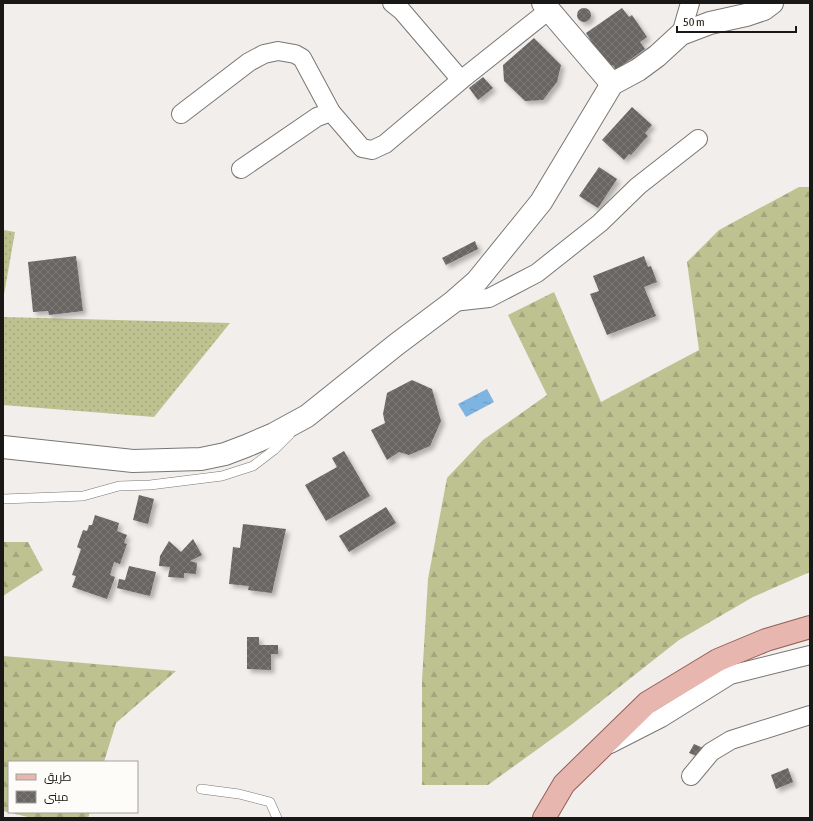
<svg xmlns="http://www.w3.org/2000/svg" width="813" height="821" viewBox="0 0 813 821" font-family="'Asap Condensed',Cairo,sans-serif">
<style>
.grass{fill:url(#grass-dots)}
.forest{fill:url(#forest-firs)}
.water{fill:url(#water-ripples)}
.building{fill:url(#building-cross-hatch);filter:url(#shadow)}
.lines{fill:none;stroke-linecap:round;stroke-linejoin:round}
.lane-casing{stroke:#797774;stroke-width:10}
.street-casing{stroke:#797774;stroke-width:20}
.secondary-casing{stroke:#797774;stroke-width:24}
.primary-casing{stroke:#945f56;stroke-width:24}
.lane{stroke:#fff;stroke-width:9}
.street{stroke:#fff;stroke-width:18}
.secondary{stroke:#fff;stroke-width:22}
.primary{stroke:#e7b6ae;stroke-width:22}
</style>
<defs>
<pattern id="grass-dots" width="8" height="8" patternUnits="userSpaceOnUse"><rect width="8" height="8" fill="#bec291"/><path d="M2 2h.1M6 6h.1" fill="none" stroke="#a3a67c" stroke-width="1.8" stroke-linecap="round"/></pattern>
<pattern id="forest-firs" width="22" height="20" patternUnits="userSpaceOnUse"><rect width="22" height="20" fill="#bec291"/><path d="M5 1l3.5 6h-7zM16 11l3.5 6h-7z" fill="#a3a67c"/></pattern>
<pattern id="water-ripples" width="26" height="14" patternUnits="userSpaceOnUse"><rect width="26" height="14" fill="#7eb4e1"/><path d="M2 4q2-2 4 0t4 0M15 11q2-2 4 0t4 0" fill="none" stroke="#6c9ac0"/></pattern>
<pattern id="building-cross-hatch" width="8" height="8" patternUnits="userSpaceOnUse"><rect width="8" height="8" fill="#686562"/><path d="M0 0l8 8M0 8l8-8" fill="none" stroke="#7c7a78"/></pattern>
<filter id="shadow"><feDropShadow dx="3.5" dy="3.5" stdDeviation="2" flood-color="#0004"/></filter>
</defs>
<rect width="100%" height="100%" fill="#f1eeeb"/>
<g class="grass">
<polygon points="3,230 15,232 3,300"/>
<polygon points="3,317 230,323 154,417 3,405"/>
</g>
<g class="forest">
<polygon points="799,187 810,187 810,572 753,597 679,640 571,725 488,785 422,785 422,680 428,579 447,478 483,440 547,395 508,315 554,292 601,402 699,350 687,262 719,230"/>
<polygon points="3,542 28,542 43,570 3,596"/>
<polygon points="3,656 176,671 116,723 104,762 9,762 9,812 90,812 88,818 32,818 3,811"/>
</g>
<polygon class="water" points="487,389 494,402 466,417 458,404"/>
<g class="building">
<circle cx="584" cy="15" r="7"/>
<polygon points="622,8 629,17 632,15 647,37 640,42 645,49 616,70 613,65 608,68 589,42 591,41 586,33"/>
<polygon points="534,38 561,65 557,82 543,100 525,101 504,81 503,65"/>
<polygon points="483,77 493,88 478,100 469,88"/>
<polygon points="632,107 652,125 645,133 648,136 631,155 629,154 624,160 602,140"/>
<polygon points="599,167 617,179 598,208 579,196"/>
<polygon points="475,241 478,249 446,265 442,258"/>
<polygon points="76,256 83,311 49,315 48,311 33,312 28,262"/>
<polygon points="644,256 648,267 651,266 657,282 644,287 656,316 607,335 590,294 599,291 593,276"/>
<polygon points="412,380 432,389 441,421 430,446 409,455 399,452 387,460 371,430 385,423 383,414 387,393"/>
<polygon points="344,451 370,496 326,521 305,485 337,467 332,458"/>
<polygon points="139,495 154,499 148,524 133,520"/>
<polygon points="386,507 396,523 349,552 339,536"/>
<polygon points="95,515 119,523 117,531 127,535 124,543 127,544 120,564 114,562 110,575 115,577 107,599 72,587 76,576 72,575 81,549 77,547 83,530 87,531 89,525 92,525"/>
<polygon points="243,524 286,529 272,593 248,590 249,586 229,584 233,547 240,548"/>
<polygon points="193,539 202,555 190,561 197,563 196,574 184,573 184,578 168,577 170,567 159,566 160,556 169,541 181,552"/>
<polygon points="129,566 156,572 150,596 117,588 119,579 125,580"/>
<polygon points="247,637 259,637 259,645 278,645 278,654 271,654 271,670 247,669"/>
<polygon points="694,744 703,748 699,757 689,753"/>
<polygon points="788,768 793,782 776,789 771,775"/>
</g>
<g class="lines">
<defs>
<g id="lane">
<polyline points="3,499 83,496 119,486 150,485 222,476 253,466 274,450 290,434"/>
<polyline points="201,789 239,794 270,802 277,818"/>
</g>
<g id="street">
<polyline points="392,3 402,11 461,80"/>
<polyline points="681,34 690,3"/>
<polyline points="181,114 249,62 264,54 278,51 295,54 302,58 331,112"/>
<polyline points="241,169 317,117 331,112 362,148 372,150 385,144 461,80 549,10"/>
<polyline points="453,302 489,298 537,273 600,223 638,186 698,139"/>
<polyline points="610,744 661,718 730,675 810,655"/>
<polyline points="691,776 711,752 731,740 810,715"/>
</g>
<g id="secondary">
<polyline points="543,3 612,84"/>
<polyline points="3,447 133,461 201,459 225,454 246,446 274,434 307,416 397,344 453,302 477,281 541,202 612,84 638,70 657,56 681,34 710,23 746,15 764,9 772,3"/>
</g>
<polyline id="primary" points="544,818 564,784 647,703 718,660 766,640 810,627"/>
</defs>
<use href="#lane" class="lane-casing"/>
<use href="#street" class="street-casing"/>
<use href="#secondary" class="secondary-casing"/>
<use href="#primary" class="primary-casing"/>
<use href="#lane" class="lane"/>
<use href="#street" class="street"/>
<use href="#secondary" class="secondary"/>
<use href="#primary" class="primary"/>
</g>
<rect width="813" height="821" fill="none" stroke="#191817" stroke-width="8"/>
<rect x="8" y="761" width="130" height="52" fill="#fefcf8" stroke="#a2a19e"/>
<rect x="16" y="774" width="20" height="6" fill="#e7b6ae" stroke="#a2a19e"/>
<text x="44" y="781" font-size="12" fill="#191817">طريق</text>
<rect x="16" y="791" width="20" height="12" fill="url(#building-cross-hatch)" stroke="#a2a19e"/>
<text x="44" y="801" font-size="12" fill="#191817">مبنى</text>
<path d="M677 26v6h119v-6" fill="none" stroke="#191817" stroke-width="2"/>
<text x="683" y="26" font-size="12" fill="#191817" stroke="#fefcf8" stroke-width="3" paint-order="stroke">50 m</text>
</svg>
